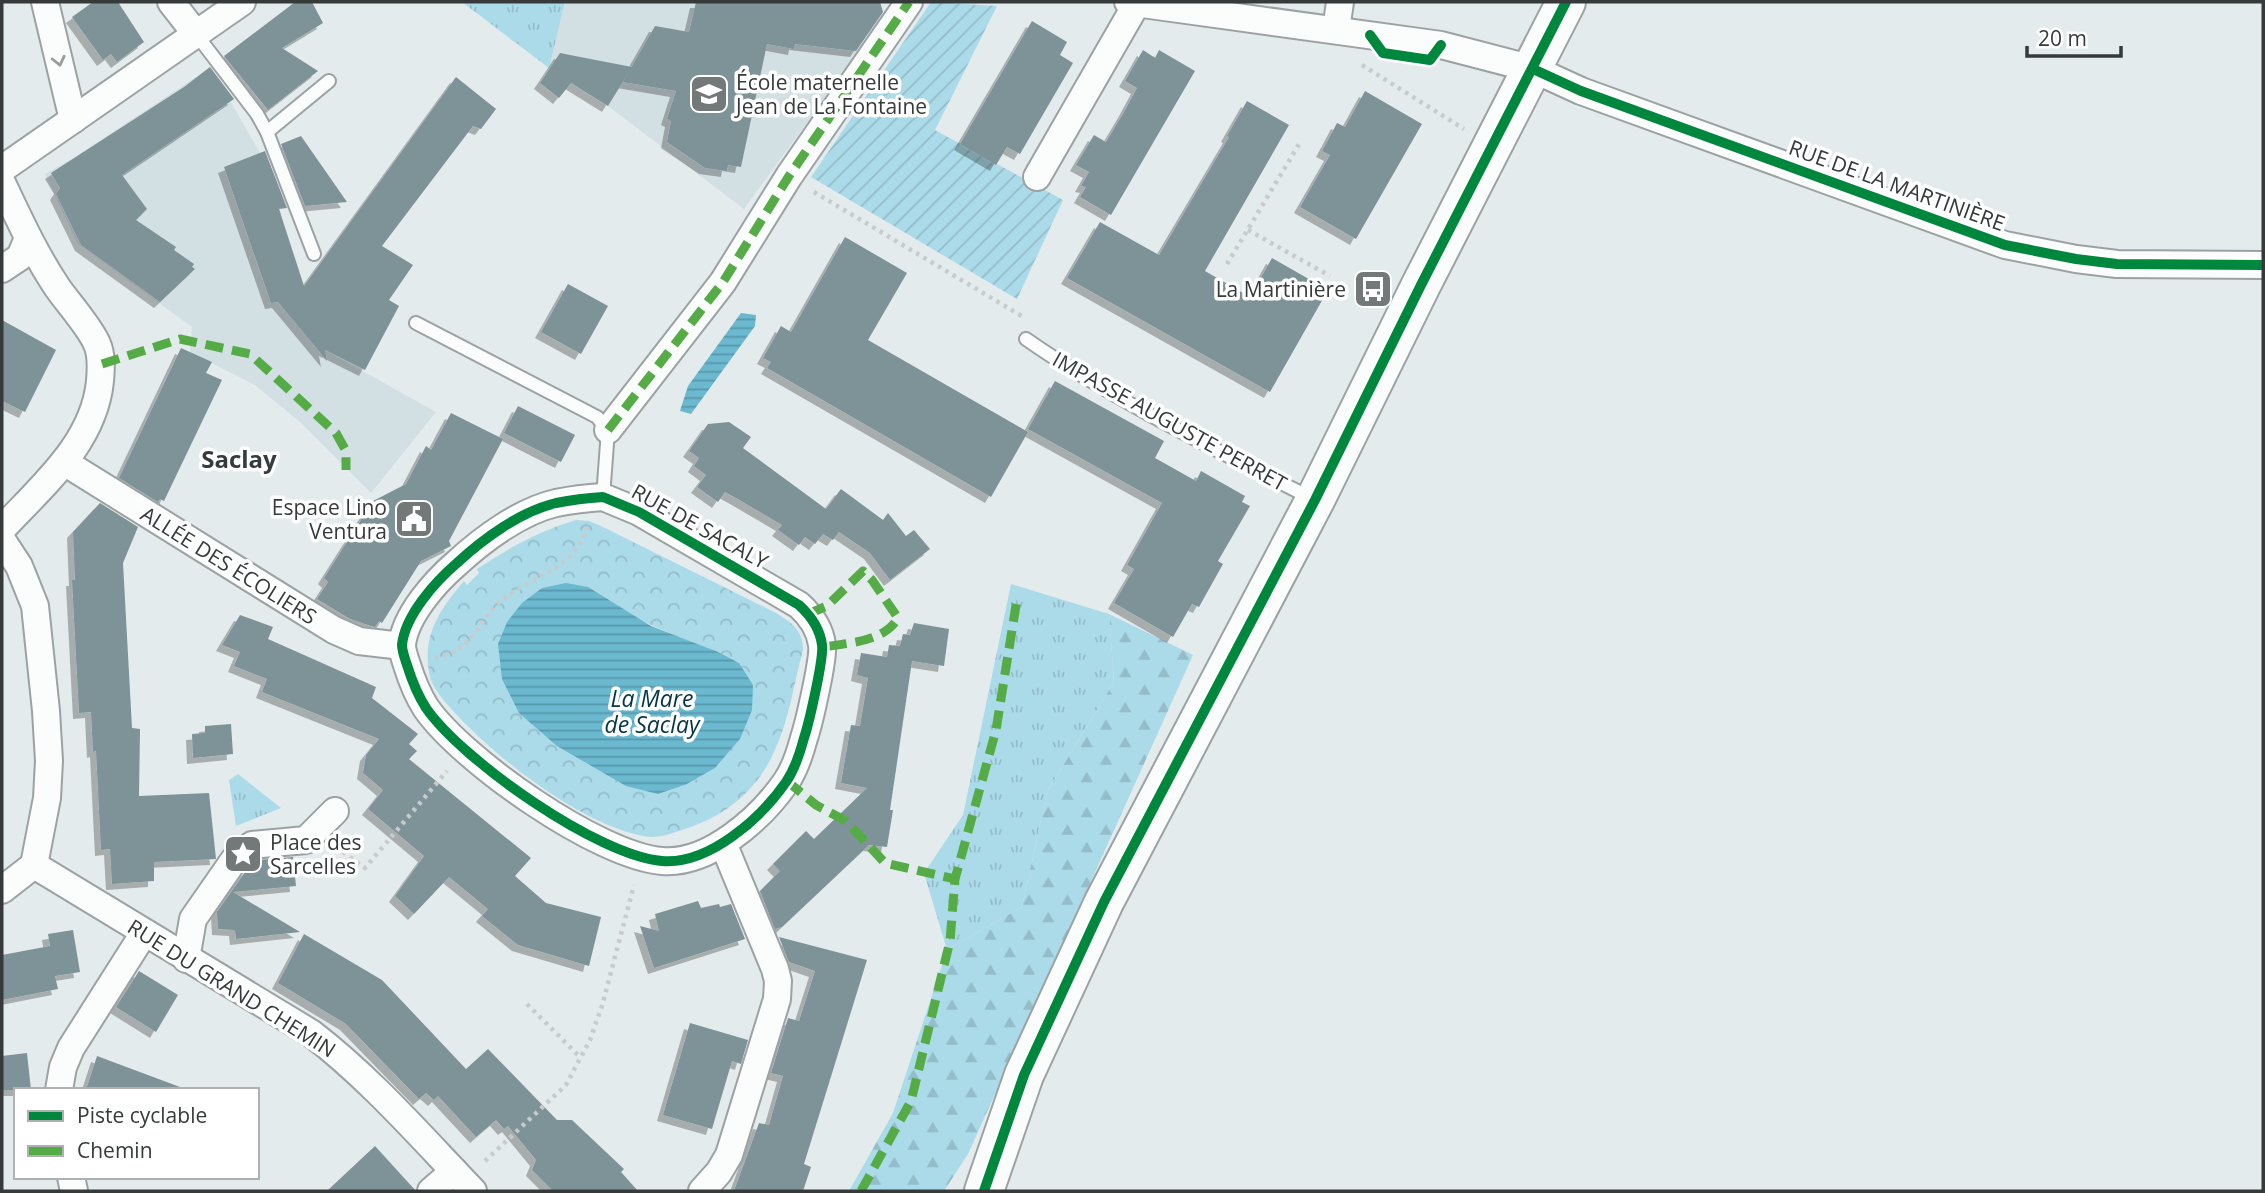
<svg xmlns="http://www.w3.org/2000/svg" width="2265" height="1193" viewBox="0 0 2265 1193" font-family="'Open Sans',sans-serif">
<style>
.built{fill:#d2dfe3}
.grass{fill:url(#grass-tufts)}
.forest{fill:url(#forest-firs)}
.park{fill:url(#park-crowns);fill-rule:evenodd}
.garden{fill:url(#garden-furrows)}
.water{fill:url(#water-rules)}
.building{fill:#7d9398;filter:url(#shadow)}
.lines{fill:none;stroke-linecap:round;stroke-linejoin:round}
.lane-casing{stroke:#9ca2a3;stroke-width:16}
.street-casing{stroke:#9ca2a3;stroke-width:30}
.primary-casing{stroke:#9ca2a3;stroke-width:42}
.path{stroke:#c8cbcc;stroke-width:4.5;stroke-dasharray:3.5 5;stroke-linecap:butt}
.lane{stroke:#fbfcfc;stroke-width:12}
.street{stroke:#fbfcfc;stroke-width:26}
.primary{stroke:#fbfcfc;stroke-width:38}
.quiet{stroke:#55ac46;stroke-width:9;stroke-dasharray:18 9;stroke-linecap:butt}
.cycleway-casing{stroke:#fff;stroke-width:15}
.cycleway{stroke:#00873e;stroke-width:10}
.oneway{stroke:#989b9c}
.labels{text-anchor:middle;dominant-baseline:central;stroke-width:7;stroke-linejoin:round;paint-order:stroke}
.poi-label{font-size:21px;fill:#363a3b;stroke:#fff;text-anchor:start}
.street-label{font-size:21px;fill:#363a3b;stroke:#fff}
.water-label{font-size:23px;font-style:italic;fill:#043644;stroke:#fff}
.quarter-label{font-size:24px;font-weight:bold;fill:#343c3f;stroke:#fff}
</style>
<defs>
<pattern id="grass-tufts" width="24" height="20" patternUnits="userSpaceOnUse" patternTransform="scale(1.75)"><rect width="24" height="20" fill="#abdae9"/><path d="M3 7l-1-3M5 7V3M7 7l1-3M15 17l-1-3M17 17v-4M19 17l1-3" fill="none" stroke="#94bcc9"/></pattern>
<pattern id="forest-firs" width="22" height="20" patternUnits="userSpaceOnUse" patternTransform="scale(1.75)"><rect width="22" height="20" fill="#abdae9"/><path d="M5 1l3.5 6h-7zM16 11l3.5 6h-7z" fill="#94bcc9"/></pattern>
<pattern id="park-crowns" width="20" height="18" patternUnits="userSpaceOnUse" patternTransform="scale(1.75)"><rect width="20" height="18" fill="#abdae9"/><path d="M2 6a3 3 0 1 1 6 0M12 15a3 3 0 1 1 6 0" fill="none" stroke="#94bcc9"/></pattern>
<pattern id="garden-furrows" width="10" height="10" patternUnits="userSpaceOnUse" patternTransform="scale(1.75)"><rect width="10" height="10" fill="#abdae9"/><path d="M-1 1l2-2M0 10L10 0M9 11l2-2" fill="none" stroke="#94bcc9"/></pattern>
<pattern id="water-rules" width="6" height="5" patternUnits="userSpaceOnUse" patternTransform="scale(1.75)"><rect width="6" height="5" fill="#6ab9cf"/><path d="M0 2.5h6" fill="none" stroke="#5897a9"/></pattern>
<filter id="shadow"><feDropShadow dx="-6" dy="6" stdDeviation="0" flood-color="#0004"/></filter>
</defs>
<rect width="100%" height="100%" fill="#e4ebec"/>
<g class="built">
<polygon points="565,2 880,2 884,17 744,209 608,106 549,68"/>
<polygon points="211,67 260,153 323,349 436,412 371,493 300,422 255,385 190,352 192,327 78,244 45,174 75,157"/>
</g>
<g class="grass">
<polygon points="462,2 565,2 549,68"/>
<polygon points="1011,584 1109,614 1114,682 1047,792 1022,907 947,950 924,873 963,815"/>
<polygon points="238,774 281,808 236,826 229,780"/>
</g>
<polygon class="forest" points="1109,614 1193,655 968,1154 944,1191 849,1191 893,1113 947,950 1022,907 1047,792 1114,682"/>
<path class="park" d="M576,520L589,521L601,526L776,613C792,623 803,630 803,650C794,683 789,721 774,752C755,794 722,818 679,831C667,835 655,839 643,836C597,827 544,791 508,762C489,747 435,699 430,677C421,637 439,610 464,581L467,585L479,573L477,569C509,548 539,531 576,520ZM626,612C662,633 702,644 739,663L740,739L715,768L687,784Z"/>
<polygon class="garden" points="931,2 997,6 935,130 1063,200 1017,299 811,177"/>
<g class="water">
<polygon points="741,313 756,315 755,326 691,414 680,411 688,386"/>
<polygon points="566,583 588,587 651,626 718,652 739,663 753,685 752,710 740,739 715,768 687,784 658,794 626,786 557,746 519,713 502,679 498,644 507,622 522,603 542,588"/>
</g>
<g class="building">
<polygon points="93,2 118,2 144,42 117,62 111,54 103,60 72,17"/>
<polygon points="295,2 312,2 323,23 282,48 318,71 268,110 224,56"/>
<polygon points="696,2 880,2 883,12 856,51 795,44 794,49 767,44 741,167 728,165 727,171 705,168 667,142 671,121 667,119 676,91 623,82 655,26 689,32"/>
<polygon points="1032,21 1067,42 1060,55 1073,63 1020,154 1007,147 996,165 960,144"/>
<polygon points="1143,50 1155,58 1159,50 1195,71 1111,215 1080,197 1086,187 1081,186 1089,172 1076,165 1094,135 1106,142 1124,112 1137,88 1125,81"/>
<polygon points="560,53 575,56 632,67 608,106 571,83 559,98 540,83"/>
<polygon points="210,67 234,99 122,175 147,209 136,220 176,247 174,250 194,264 192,267 195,269 160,302 81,245 56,194 60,188 51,173 184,87"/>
<polygon points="456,77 496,109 481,129 473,126 382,246 413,265 389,300 399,306 365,370 325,350 327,361 278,302 271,303 224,167 265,151 287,208 279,209 304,286"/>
<polygon points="1365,91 1422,124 1356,239 1300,207 1330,155 1322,151 1328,140 1337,123 1345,127"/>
<polygon points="1247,101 1289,125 1205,271 1250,297 1272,258 1328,290 1270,392 1067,278 1100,222 1159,255 1229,137 1227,136"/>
<polygon points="301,136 347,202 305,206 281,144"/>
<polygon points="845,237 907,273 868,340 1028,432 991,497 767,368 771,362 763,358 781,326 791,332"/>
<polygon points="568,284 608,306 581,354 541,332"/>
<polygon points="2,320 56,350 25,412 2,401"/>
<polygon points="181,348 212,362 206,373 222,380 164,501 160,499 158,502 119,478"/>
<polygon points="1055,381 1164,441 1155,458 1196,481 1201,471 1245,496 1242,502 1250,506 1218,561 1223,564 1199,607 1192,604 1173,637 1114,603 1134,569 1127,565 1162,503 1028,429"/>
<polygon points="518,406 575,435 561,462 504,433"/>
<polygon points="451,413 503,439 449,541 451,546 421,561 382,623 379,621 375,627 371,626 350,619 317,599 328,582 324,578 373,501 406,484 426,446 431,450"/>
<polygon points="729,422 751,437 743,448 826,509 841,489 883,520 888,513 906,536 914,530 930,549 890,580 870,553 839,532 833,540 823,534 815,544 805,537 799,545 778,530 782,525 736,498 725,492 718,502 697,487 706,475 694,466 699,458 689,451 708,424"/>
<polygon points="100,503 138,527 123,563 132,728 140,729 139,796 209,793 216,859 154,862 154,881 112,884 110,849 101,850 96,751 93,752 91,712 79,713 72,580 75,580 73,532"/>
<polygon points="240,615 273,627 268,639 376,687 372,698 418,734 409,744 417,751 409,759 531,858 515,876 546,903 601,917 589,966 518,945 482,916 488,909 449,877 414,914 395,896 424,856 368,809 383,790 363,773 366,755 379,739 262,692 267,679 234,666 240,652 222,645"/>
<polygon points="914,623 949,629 944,666 912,661 890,810 893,810 887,847 869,845 782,927 775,929 760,891 780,871 773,864 806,831 814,839 867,788 841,783 851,725 860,726 868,678 857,675 861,653 887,657 889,645 900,646 903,634 910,635"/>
<polygon points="231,724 233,754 193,758 192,734 205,733 205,726"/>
<polygon points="293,857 296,886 233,892 300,932 236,939 235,930 218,929 217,912 246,871 258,860"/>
<polygon points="698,901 701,908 719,904 720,907 731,904 745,939 654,968 640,926 659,931 655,914"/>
<polygon points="73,930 80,972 55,976 58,989 2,1000 2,955 50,946 48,934"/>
<polygon points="304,934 382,980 466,1069 488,1049 557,1120 572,1120 624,1169 621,1172 638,1191 553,1191 532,1170 536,1160 508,1126 504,1129 496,1120 476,1137 438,1096 434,1100 426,1093 419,1099 346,1024 278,983"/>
<polygon points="779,937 867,960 804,1164 811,1167 803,1191 734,1191 759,1123 769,1125 783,1076 771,1073 788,1018 799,1021 815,971 789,962"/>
<polygon points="139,971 178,995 156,1032 116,1007"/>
<polygon points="690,1023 748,1040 741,1064 732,1061 712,1129 663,1115"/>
<polygon points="27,1053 31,1090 2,1090 2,1056"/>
<polygon points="97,1056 180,1087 180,1090 86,1090"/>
<polygon points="375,1146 416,1191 327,1191"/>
</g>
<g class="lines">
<defs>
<g id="lane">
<polyline points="196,34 257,114 267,132 314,254"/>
<polyline points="267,132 329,81"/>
<polyline points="416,323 597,417 608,430 603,497"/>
<path d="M1026,339C1115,401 1215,449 1311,498"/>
</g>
<g id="street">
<polyline points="45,2 73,120"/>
<polyline points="171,2 196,34"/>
<polyline points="1128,2 1441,45 1533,69 1581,91 2005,245 2076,259 2117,264 2263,265"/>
<polyline points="1336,30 1340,2"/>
<polyline points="2,169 242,2"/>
<polyline points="1037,177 1137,3"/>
<path d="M2,183C19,219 35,254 57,287C68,303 90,327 97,344C102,355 101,369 100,381C94,443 42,486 2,529"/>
<polyline points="2,269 20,257 28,238"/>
<polyline points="608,430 723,282 789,176 909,2"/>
<polyline points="64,462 334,630 359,641 402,646"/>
<path d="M603,497L639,512L799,605C811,616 820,628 822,645C824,658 809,723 804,738C800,753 795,769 786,782C761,818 709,865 662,861C598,856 462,760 426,708C417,694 412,681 407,665C405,659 402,651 402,645C405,615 436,581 457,563C483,539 521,511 556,503C571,500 587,498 603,497Z"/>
<polyline points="2,540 19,566 35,606 46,711 49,761 47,798 34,865 2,890"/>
<path d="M34,865L311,1033C371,1079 421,1137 473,1191"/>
<polyline points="186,959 193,919 234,860 252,845 306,840 335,811"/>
<polyline points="59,1090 63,1067 71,1048 144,933"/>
<polyline points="71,1177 74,1191"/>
<polyline points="431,1191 454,1171"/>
<polyline points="702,1191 719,1172 729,1155 777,999 778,981 775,969 723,843"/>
</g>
<polyline id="primary" points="984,1191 1024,1075 1104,902 1315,500 1421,285 1566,2"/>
</defs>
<use href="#lane" class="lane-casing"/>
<use href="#street" class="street-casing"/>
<use href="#primary" class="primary-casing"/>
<g class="path">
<polyline points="1362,65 1464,129"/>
<polyline points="814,192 1025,318"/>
<polyline points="1248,230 1330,276"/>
<polyline points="1227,264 1301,141"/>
<path d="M435,658C479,649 477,617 507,596C539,573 574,569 587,527"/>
<polyline points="336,847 365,868 447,771"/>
<polyline points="527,1004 580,1057"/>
<polyline points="485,1161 566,1085 590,1040 602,1006 634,885"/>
</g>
<use href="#lane" class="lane"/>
<use href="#street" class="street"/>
<use href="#primary" class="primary"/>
<g class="quiet">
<polyline points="102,364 180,339 250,354 336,433 346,451 346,470"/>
<polyline points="608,430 723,282 789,176 909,2"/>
<path d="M808,614L827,606L863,571L872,580L898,618C884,642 848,643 823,647"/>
<polyline points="787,781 816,805 846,821 885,863 955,879"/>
<polyline points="861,1191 911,1101 950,941 955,879 996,730 1017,599"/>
</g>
<defs>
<g id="cycleway">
<polyline points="1370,35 1383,53 1430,60 1441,45"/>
<polyline points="1533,69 1581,91 2005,245 2076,259 2117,264 2263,265"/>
<path d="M603,497L639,512L799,605C811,616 820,628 822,645C824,658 809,723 804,738C800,753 795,769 786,782C761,818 709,865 662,861C598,856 462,760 426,708C417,694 412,681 407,665C405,659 402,651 402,645C405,615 436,581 457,563C483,539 521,511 556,503C571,500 587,498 603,497Z"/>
<polyline points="984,1191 1024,1075 1104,902 1315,500 1421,285 1566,2"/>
</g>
</defs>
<use href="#cycleway" class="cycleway-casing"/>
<use href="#cycleway" class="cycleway"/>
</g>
<defs><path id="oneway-chevron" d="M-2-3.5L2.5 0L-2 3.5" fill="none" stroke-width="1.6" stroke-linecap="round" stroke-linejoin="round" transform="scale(1.75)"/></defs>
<use class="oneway" href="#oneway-chevron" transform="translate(59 61) rotate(77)"/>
<defs>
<symbol id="school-square" viewBox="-11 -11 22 22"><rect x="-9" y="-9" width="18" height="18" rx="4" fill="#737879" stroke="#fff"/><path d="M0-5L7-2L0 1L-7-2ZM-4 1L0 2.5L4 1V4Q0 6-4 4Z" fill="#fff"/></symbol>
<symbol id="bus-square" viewBox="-11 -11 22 22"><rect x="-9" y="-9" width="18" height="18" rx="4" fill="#737879" stroke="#fff"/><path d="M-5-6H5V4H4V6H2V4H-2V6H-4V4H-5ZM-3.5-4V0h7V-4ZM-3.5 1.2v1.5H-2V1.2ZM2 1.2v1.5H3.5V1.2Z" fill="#fff"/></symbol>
<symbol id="civic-square" viewBox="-11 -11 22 22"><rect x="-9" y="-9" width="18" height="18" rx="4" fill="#737879" stroke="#fff"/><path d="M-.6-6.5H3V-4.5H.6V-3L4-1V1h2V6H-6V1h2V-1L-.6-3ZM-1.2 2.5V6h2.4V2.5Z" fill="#fff"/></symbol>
<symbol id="sight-square" viewBox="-11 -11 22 22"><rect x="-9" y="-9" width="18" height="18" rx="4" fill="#737879" stroke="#fff"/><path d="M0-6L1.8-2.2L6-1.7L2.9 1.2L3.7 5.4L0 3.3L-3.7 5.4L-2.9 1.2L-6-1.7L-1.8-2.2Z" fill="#fff"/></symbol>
</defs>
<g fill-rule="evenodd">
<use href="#school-square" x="687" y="72" width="44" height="44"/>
<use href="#bus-square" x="1351" y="267" width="44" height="44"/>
<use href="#civic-square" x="392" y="497" width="44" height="44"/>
<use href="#sight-square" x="221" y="832" width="44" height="44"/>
</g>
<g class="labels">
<g class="poi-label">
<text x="736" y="82">École maternelle<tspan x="736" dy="24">Jean de La Fontaine</tspan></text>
<text x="1346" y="289" text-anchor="end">La Martinière</text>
<text x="387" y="507" text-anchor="end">Espace Lino<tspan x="387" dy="24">Ventura</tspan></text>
<text x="270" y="842">Place des<tspan x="270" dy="24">Sarcelles</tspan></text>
</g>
<g class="street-label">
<text transform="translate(1897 185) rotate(20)">RUE DE LA MARTINIÈRE</text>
<text transform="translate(1170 421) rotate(29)">IMPASSE AUGUSTE PERRET</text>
<text transform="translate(700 526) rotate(29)">RUE DE SACALY</text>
<text transform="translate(229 565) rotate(32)">ALLÉE DES ÉCOLIERS</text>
<text transform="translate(232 988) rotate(32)">RUE DU GRAND CHEMIN</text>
</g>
<g class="water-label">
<text x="652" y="698">La Mare<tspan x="652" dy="26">de Saclay</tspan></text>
</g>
<g class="quarter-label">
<text x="239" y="458">Saclay</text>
</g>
</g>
<rect width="2265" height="1193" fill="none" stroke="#363a3b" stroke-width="7"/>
<rect x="14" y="1088" width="245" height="91" fill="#ffffff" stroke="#afb0b1" stroke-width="2"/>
<rect x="28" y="1111" width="35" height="10" fill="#00873e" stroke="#afb0b1" stroke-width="2"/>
<text x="77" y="1123" font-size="21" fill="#363a3b">Piste cyclable</text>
<rect x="28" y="1146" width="35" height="10" fill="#55ac46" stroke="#afb0b1" stroke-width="2"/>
<text x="77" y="1158" font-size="21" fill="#363a3b">Chemin</text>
<path d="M2027 46v10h94v-10" fill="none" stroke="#363a3b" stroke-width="3.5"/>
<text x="2038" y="46" font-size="21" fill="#363a3b" stroke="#ffffff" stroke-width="5" paint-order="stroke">20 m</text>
</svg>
